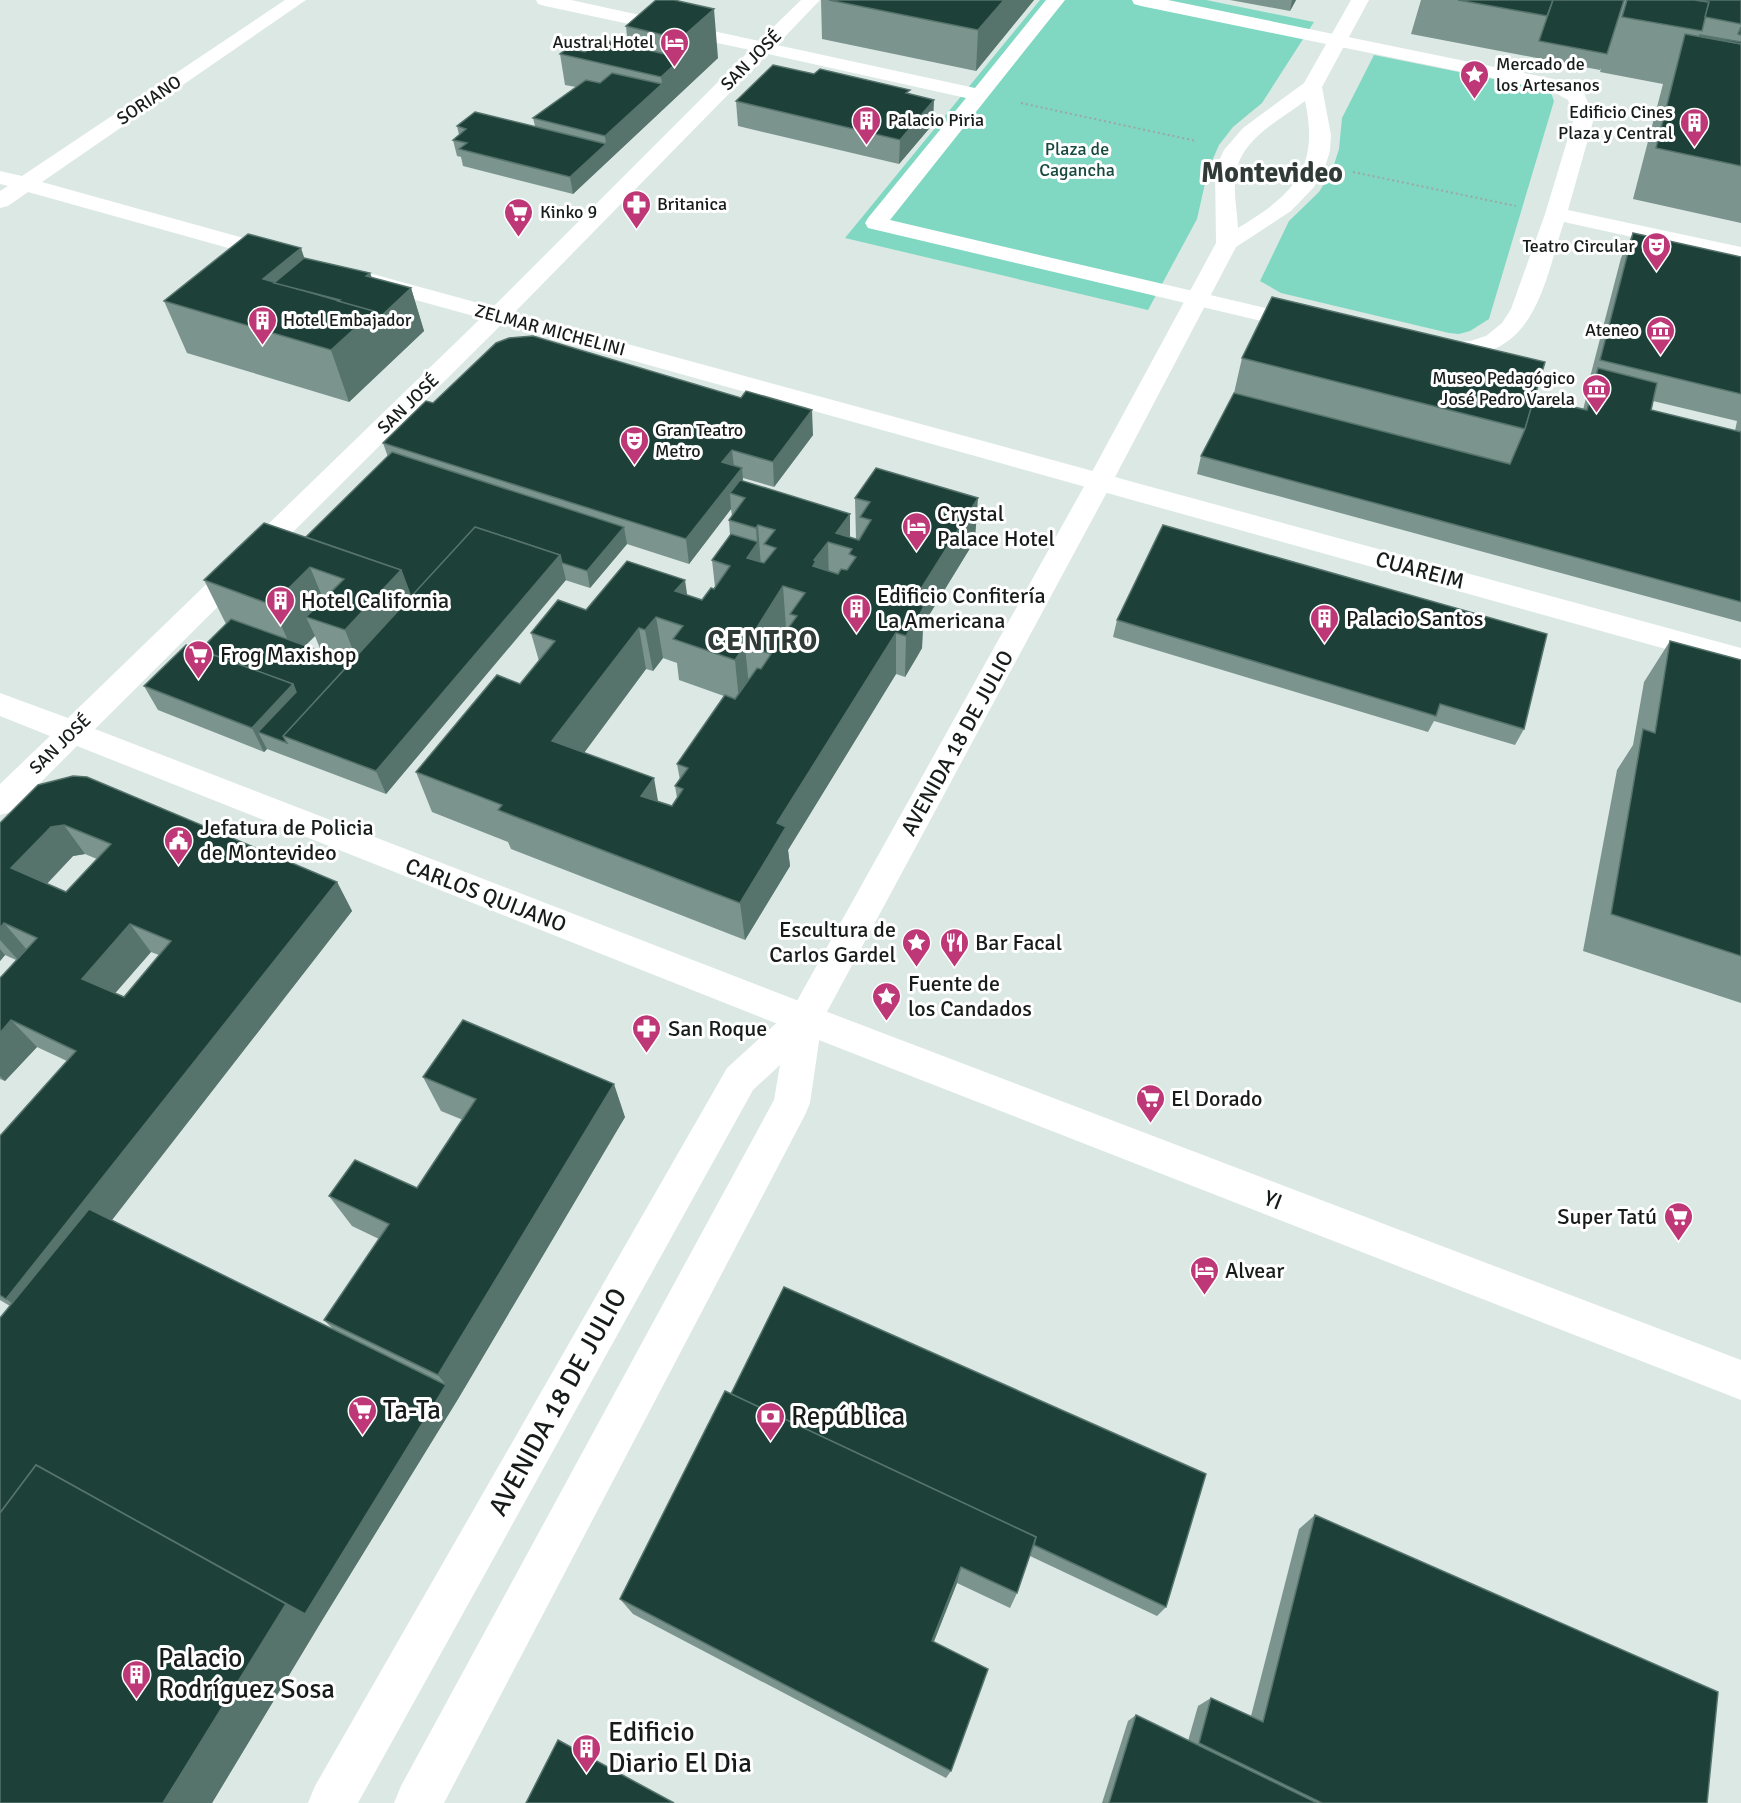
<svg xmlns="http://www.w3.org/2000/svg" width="1741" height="1803" viewBox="0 0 1741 1803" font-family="Signika,sans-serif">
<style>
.green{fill:#80d8c2}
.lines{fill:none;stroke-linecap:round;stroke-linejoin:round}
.path{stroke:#9ca7a3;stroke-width:2;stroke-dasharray:2 3;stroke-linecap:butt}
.street{fill:#fff;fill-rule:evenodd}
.secondary{fill:#fff;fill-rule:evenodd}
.wall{fill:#7c948e;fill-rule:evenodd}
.shaded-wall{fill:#56736c}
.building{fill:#1d4138;stroke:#56736c;stroke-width:1.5;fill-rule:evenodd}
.labels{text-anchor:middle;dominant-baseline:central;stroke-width:6;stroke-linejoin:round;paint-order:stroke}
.far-poi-label{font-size:18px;fill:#171c1a;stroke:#fff;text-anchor:start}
.far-street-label{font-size:18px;fill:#171c1a;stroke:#fff}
.far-park-label{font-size:18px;fill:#17493e;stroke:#fff}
.poi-label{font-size:22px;fill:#171c1a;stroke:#fff;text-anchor:start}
.street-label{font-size:22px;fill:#171c1a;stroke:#fff}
.near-street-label{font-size:27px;fill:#171c1a;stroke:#fff}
.near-poi-label{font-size:27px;fill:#171c1a;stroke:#fff;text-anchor:start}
.far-town-label{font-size:28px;font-weight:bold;fill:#303a37;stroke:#fff}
.district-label{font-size:28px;font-weight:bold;letter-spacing:1.5px;fill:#303a37;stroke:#fff}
</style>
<rect width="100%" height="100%" fill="#dbe8e4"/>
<g class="green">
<polygon points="1040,0 1206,0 1314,22 1262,103 1233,127 1219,145 1208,170 1197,219 1148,310 845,238"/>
<polygon points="1374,55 1538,88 1551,93 1554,101 1489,319 1470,331 1459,334 1449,333 1281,293 1260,281 1289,221 1319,192 1332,171 1339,149 1342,118"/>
</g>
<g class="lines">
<g class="path">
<polyline points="1021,103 1196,141"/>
<polyline points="1353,172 1516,206"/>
</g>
<g class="street">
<polygon points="285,0 306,0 42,182 287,250 290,255 287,260 279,262 271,260 28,192 8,206 0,208 0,191 8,186 0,184 0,171 22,176"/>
<polygon points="536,0 571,0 759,41 801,0 820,0 777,45 975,88 1046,0 1065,0 890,220 1308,318 1316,320 1320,325 1316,330 1308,332 868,228 865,223 868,218 966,98 768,54 514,313 1741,648 1741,670 502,324 95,729 817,1008 1741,1360 1741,1400 793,1030 77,746 11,812 0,815 0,784 50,736 0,716 0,693 68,718 481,318 361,285 358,280 361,275 369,273 493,307 750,50 545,6 538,4"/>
<path d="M1132,0H1168L1563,81L1584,93L1594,118L1568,210L1741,247V261L1564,222C1545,279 1537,352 1463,356C1451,356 1439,358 1426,355L1423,350L1426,345L1470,341L1486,336L1502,323L1511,309L1545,214L1574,118L1568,100L1550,90L1141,6L1134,4Z"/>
</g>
<path class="secondary" d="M1351,0H1369L1322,87L1331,135L1330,151L1325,167L1314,187L1291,211L1236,247L1113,481L822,1021L810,1103L805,1115L444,1803H394L401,1786L774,1100L780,1065L753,1090L358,1803H308L315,1786L727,1068L793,1008L1087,481L1216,243L1215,169L1224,150L1243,128L1304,83ZM1305,101C1320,169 1293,195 1238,228C1237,209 1232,186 1237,168C1245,137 1281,119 1305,101Z"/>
</g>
<g class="wall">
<polygon points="656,0 718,58 573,194 463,166 461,157 457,156 453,140 459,135 457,126 535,126 533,118 576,87 565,85 560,54 628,46 626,26"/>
<polygon points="821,0 1034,0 976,71 822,39"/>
<polygon points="1230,0 1296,0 1290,11"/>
<polygon points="1421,0 1741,0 1741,223 1633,199 1663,84 1600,72 1601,68 1600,70 1411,34"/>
<polygon points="814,74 910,94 933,124 899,164 738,126 736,101"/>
<path d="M1633,233L1741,257V622L1197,474L1201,456L1234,393L1242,358L1534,398L1583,410L1589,386L1588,385L1621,258ZM1653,401L1737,421L1735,431L1651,410Z"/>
<polygon points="304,258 370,273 372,278 411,288 424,331 349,402 187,353 164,301"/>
<path d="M433,403L813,435L774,487L743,478V481L850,514V537L856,539L855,498L876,468L975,540L923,625L922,648L917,657L905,677L896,674L788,850L790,866L745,940L511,849L508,842L432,812L416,772L520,684L539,661L531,633L586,610L687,595L702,600L715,587L712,560L730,535L729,520L732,516L731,509L689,564L627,544L590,588L565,580L386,794L267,749L264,752L158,710L144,686L200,650L226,624L204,580L306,537L388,457L383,443ZM786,628H788L781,638H780ZM315,636L321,651L305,645ZM663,658L677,663L679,680L724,696L677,764L680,780L675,786L677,798L672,806L658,801L584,753L646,669L653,671Z"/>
<polygon points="1163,525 1524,729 1515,745 1434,721 1428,732 1113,637 1117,620"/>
<polygon points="1670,641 1741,660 1741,1003 1583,951 1617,770 1633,745 1644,682"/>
<path d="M73,776L337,882L352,911L112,1220L334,1330L324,1320L379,1239L352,1226L329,1196L417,1188L463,1120L441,1111L423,1077L625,1117L458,1399L321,1622L212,1803L10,1306L0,1300V1136L67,1061L37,1047L5,1081L0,1079V978L16,960L5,955L0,961V823ZM85,854L97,859L66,892L47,884L73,856ZM151,952L159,955L124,997L115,993Z"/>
<polygon points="725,1391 1166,1607 1157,1616 1030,1556 1017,1593 1010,1608 957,1583 934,1641 951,1771 946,1778 633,1614 620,1599"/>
<polygon points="1315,1515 1707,1803 1102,1803 1128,1721 1136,1715 1188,1741 1198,1706 1211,1698 1251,1716 1299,1529"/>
</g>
<g class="shaded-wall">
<polygon points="1004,0 1034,0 976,71 978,30"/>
<polygon points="1292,0 1296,0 1290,11"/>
<polygon points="714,9 718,58 573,194 570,177 606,144 605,136 662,84 661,77 682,58 680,39"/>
<polygon points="934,100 933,124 899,164 900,140"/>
<polygon points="301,248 316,293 302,289 317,332 263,279"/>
<polygon points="370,273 383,315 411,288 424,331 349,402 331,350 366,276"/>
<polygon points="812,410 813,435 774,487 773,462"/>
<polygon points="732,450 735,475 722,462"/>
<polygon points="742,468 744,493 730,493 731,509 689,564 686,539"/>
<polygon points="978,498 975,540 923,625 922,648 905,677 906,636 912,603"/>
<polygon points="850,514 850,549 836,533"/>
<polygon points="758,525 761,567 747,558 757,543 756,528"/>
<polygon points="624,527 627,544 590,588 587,571"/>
<polygon points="828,542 829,584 813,566 814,560"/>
<polygon points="560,555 566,580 386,794 376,771"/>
<polygon points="310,567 331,618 306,617 315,636 295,656 272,605"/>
<polygon points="401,570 419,621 359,665 345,630"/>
<polygon points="685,580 691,621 675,591"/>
<polygon points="783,586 786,628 770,654 756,629"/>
<polygon points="656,617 663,658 653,671 645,630"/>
<polygon points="639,628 646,669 563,781 552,741"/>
<polygon points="896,633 896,674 788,850 790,866 745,940 740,903 777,823"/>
<polygon points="745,646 749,687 739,701 735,660"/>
<polygon points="293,684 304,708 258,732 267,749 264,752 252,728"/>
<polygon points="654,778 661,818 641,796"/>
<polygon points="64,825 85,854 73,856 34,897 11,868 51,827"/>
<polygon points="337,882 352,911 35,1319 6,1299"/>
<polygon points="4,923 28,951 19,961 0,940 0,928"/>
<polygon points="130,924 151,952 104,1006 82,979"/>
<polygon points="0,949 5,955 0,961"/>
<polygon points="11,1020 37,1047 5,1081 0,1076 0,1033"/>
<polygon points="614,1084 625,1117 458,1399 321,1622 212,1803 163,1803 286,1604 446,1385 438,1375"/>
<polygon points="961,1567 957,1583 929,1654 932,1641"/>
</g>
<g class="building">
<polygon points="656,0 674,0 714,9 680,39 626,26"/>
<polygon points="829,0 1004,0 978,30"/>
<polygon points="1458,0 1553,0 1547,16"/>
<polygon points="1553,0 1624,0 1607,54 1539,41"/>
<polygon points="1627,0 1695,0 1709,2 1702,31 1622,17"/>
<polygon points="1695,0 1741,0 1741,24 1705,17 1709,2"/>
<polygon points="1741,27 1741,35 1738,34"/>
<polygon points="1685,34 1741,44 1741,166 1656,148"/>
<polygon points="1700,35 1741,42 1741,44 1700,36"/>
<polygon points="600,39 682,58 661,77 560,54 568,48 585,52"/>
<polygon points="773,65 814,74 820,69 910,90 906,93 934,100 900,140 736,101"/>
<polygon points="612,73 662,84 605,136 533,118 586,80 600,83"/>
<polygon points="475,112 606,144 570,177 459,149 467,143 453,140 466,129 457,126"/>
<polygon points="1633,233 1741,257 1741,394 1600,360"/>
<polygon points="248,234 301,248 263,279 374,311 331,350 164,301"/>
<polygon points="304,258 370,273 366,276 411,288 377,320 374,311 338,301 340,300 274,283"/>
<polygon points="1272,297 1545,362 1525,429 1242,358"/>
<polygon points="533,336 741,398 746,391 812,410 773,462 732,450 722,462 742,468 686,539 383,443 426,401 433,403 496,343 509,338"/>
<polygon points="1598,368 1657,383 1651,410 1741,432 1741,602 1201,456 1234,393 1510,464 1525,429 1534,398 1587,410"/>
<polygon points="392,452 624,527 587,571 562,563 560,555 475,527 411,597 401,570 306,537"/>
<path d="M876,468L978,498L912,603L924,606L919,616L906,636L896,633L777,823L786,827L740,903L498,810L502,805L416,772L497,675L520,684L555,641L531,633L558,600L586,610L627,561L685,580L675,591L702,600L711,588L714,589L730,566L712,560L731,534L758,542L747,558L764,563L776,548L764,544L775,530L758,525L756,528L729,520L745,498L730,493L740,480L850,514L836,533L859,540L871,520L860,517L870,502L855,498ZM828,542L852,549L849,554L856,557L847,570L841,569L838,574L813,566L816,561L814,560ZM783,586L805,593L790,614L797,616L781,638L756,629ZM656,617L683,626L673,639L735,660L745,646L771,654L761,669L757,668L735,699L725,695L677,764L688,768L675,786L683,789L672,806L641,796L654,778L552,741L639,628L645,630Z"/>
<polygon points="264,523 401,570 345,630 306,617 344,579 310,567 272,605 204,580"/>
<polygon points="1163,525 1547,634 1524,729 1440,704 1436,716 1117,620"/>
<polygon points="475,527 560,555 376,771 283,736"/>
<polygon points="231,619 351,662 283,736 287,743 258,732 296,692 293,684 200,650"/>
<polygon points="1670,641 1741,660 1741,956 1611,914 1643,729 1655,733"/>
<polygon points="186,645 293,684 252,728 144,686"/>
<path d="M73,776L87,777L337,882L6,1299L0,1295V1136L76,1051L11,1020L0,1033V978L37,938L4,923L0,928V823L38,785ZM64,825L111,844L66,892L11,868L51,827ZM130,924L171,941L124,997L82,979Z"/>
<polygon points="463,1020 614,1084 438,1375 324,1320 389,1224 329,1196 355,1160 417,1188 476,1099 423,1077"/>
<polygon points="89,1209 446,1385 305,1614 36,1465 0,1513 0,1318"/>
<polygon points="784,1287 1206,1474 1166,1607 1034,1545 1036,1537 731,1394"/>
<polygon points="725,1391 1036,1537 1017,1593 961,1567 932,1641 988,1669 951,1771 620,1599"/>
<polygon points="36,1465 286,1604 163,1803 0,1803 0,1513"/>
<polygon points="1315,1515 1718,1692 1707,1803 1322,1803 1199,1743 1211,1698 1263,1722"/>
<polygon points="1136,1715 1317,1803 1109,1803"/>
<polygon points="558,1740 674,1803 526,1803"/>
</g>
<defs>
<symbol id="hotel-pin" viewBox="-11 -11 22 30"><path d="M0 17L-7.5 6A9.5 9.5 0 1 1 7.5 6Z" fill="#be3776" stroke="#fff"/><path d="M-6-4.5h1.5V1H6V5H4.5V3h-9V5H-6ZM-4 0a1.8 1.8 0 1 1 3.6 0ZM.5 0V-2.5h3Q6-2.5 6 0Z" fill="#fff"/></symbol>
<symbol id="sight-pin" viewBox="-11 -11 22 30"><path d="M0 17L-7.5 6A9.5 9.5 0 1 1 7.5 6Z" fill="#be3776" stroke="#fff"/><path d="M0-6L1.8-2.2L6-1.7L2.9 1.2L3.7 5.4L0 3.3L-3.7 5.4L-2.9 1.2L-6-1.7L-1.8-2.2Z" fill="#fff"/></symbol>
<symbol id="building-pin" viewBox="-11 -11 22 30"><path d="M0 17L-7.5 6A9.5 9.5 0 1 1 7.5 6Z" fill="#be3776" stroke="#fff"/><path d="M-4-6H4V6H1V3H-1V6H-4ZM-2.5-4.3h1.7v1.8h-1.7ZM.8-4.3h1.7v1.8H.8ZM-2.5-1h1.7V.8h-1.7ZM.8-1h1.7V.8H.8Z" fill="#fff"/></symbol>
<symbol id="pharmacy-pin" viewBox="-11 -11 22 30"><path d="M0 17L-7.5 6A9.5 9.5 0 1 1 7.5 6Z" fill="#be3776" stroke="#fff"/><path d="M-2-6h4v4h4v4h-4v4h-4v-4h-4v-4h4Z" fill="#fff"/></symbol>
<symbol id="supermarket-pin" viewBox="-11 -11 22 30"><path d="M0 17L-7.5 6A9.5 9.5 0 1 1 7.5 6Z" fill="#be3776" stroke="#fff"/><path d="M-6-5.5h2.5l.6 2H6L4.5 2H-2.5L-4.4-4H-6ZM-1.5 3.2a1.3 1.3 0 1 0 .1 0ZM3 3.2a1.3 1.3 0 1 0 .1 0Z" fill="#fff"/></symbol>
<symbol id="theatre-pin" viewBox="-11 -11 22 30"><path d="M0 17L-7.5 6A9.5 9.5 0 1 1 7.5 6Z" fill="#be3776" stroke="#fff"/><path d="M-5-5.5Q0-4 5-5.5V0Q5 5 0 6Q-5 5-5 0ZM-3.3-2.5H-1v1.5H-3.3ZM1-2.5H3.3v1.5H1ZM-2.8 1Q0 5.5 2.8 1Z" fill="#fff"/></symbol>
<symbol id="museum-pin" viewBox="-11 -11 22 30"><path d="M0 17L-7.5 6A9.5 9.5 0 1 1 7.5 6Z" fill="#be3776" stroke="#fff"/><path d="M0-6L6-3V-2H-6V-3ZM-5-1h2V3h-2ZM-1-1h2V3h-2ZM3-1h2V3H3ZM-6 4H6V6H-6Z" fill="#fff"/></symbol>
<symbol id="civic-pin" viewBox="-11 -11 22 30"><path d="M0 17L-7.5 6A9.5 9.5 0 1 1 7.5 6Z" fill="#be3776" stroke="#fff"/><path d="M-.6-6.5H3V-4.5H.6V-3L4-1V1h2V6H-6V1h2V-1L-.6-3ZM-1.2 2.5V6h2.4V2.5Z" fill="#fff"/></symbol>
<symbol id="restaurant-pin" viewBox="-11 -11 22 30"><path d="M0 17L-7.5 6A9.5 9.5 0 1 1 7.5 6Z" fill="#be3776" stroke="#fff"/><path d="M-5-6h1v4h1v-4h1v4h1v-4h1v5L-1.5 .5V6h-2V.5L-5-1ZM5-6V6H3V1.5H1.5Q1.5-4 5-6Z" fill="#fff"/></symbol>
<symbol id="bank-pin" viewBox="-11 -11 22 30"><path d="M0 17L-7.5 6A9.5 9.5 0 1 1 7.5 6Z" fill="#be3776" stroke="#fff"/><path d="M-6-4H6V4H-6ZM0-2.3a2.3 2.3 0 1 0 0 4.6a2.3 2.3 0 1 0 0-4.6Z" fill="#fff"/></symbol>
</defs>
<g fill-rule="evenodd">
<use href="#hotel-pin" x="658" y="26" width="33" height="45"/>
<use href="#sight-pin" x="1458" y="58" width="33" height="45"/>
<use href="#building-pin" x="850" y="104" width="33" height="45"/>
<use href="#building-pin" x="1678" y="106" width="33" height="45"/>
<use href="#pharmacy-pin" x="620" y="188" width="33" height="45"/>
<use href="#supermarket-pin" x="502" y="196" width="33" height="45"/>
<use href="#theatre-pin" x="1640" y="230" width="33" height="45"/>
<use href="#building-pin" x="246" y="304" width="33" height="45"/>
<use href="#museum-pin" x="1644" y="314" width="33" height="45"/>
<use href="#museum-pin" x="1580" y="372" width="33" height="45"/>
<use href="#theatre-pin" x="618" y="424" width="33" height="45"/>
<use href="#hotel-pin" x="900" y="510" width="33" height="45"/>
<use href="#building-pin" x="264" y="584" width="33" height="45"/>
<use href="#building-pin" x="840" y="592" width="33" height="45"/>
<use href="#building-pin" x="1308" y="602" width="33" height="45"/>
<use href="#supermarket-pin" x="182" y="638" width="33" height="45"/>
<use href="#civic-pin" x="162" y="824" width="33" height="45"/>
<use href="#sight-pin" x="900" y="926" width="33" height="45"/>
<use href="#restaurant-pin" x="938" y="926" width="33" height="45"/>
<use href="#sight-pin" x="870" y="980" width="33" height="45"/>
<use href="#pharmacy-pin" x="630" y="1012" width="33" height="45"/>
<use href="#supermarket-pin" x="1134" y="1082" width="33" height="45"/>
<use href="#supermarket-pin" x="1662" y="1200" width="33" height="45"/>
<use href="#hotel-pin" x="1188" y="1254" width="33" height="45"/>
<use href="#supermarket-pin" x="346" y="1394" width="33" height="45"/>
<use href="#bank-pin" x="754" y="1400" width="33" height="45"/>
<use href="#building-pin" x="120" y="1658" width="33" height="45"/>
<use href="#building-pin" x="570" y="1732" width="33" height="45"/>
</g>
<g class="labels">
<g class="far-poi-label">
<text x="654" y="42" text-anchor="end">Austral Hotel</text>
<text x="1496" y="64">Mercado de<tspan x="1496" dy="21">los Artesanos</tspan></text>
<text x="1673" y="112" text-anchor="end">Edificio Cines<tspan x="1673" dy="21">Plaza y Central</tspan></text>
<text x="888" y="120">Palacio Piria</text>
<text x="657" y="204">Britanica</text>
<text x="540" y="212">Kinko 9</text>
<text x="1635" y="246" text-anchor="end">Teatro Circular</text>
<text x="283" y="320">Hotel Embajador</text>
<text x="1639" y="330" text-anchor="end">Ateneo</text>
<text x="1575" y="378" text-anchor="end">Museo Pedagógico<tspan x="1575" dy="21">José Pedro Varela</tspan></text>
<text x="655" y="430">Gran Teatro<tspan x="655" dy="21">Metro</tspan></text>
</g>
<g class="far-street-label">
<text transform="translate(751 60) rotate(-45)">SAN JOSÉ</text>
<text transform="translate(149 100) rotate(-34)">SORIANO</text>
<text transform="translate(550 330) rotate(15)">ZELMAR MICHELINI</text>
<text transform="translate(408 404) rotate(-44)">SAN JOSÉ</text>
<text transform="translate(60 744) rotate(-44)">SAN JOSÉ</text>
</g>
<g class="far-park-label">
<text x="1077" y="149">Plaza de<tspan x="1077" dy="21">Cagancha</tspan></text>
</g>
<g class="poi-label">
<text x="937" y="513">Crystal<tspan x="937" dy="25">Palace Hotel</tspan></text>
<text x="877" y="595">Edificio Confitería<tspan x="877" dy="25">La Americana</tspan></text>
<text x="301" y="600">Hotel California</text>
<text x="1346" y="618">Palacio Santos</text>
<text x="220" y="654">Frog Maxishop</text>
<text x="200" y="827">Jefatura de Policia<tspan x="200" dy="25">de Montevideo</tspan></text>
<text x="896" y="929" text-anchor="end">Escultura de<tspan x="896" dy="25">Carlos Gardel</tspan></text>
<text x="975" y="942">Bar Facal</text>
<text x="908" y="983">Fuente de<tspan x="908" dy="25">los Candados</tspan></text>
<text x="668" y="1028">San Roque</text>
<text x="1171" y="1098">El Dorado</text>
<text x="1657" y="1216" text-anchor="end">Super Tatú</text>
<text x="1225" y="1270">Alvear</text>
</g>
<g class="street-label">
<text transform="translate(1420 570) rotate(15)">CUAREIM</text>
<text transform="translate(957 743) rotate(-61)">AVENIDA 18 DE JULIO</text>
<text transform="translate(486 895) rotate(21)">CARLOS QUIJANO</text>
<text transform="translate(1273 1200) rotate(21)">YI</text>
</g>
<g class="near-street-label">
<text transform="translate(558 1402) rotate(-61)">AVENIDA 18 DE JULIO</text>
</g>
<g class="near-poi-label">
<text x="383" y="1410">Ta-Ta</text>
<text x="791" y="1416">República</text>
<text x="158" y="1658">Palacio<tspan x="158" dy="31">Rodríguez Sosa</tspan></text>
<text x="608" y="1732">Edificio<tspan x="608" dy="31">Diario El Dia</tspan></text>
</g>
<g class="far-town-label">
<text x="1272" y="173">Montevideo</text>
</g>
<g class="district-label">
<text x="763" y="641">CENTRO</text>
</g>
</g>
</svg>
